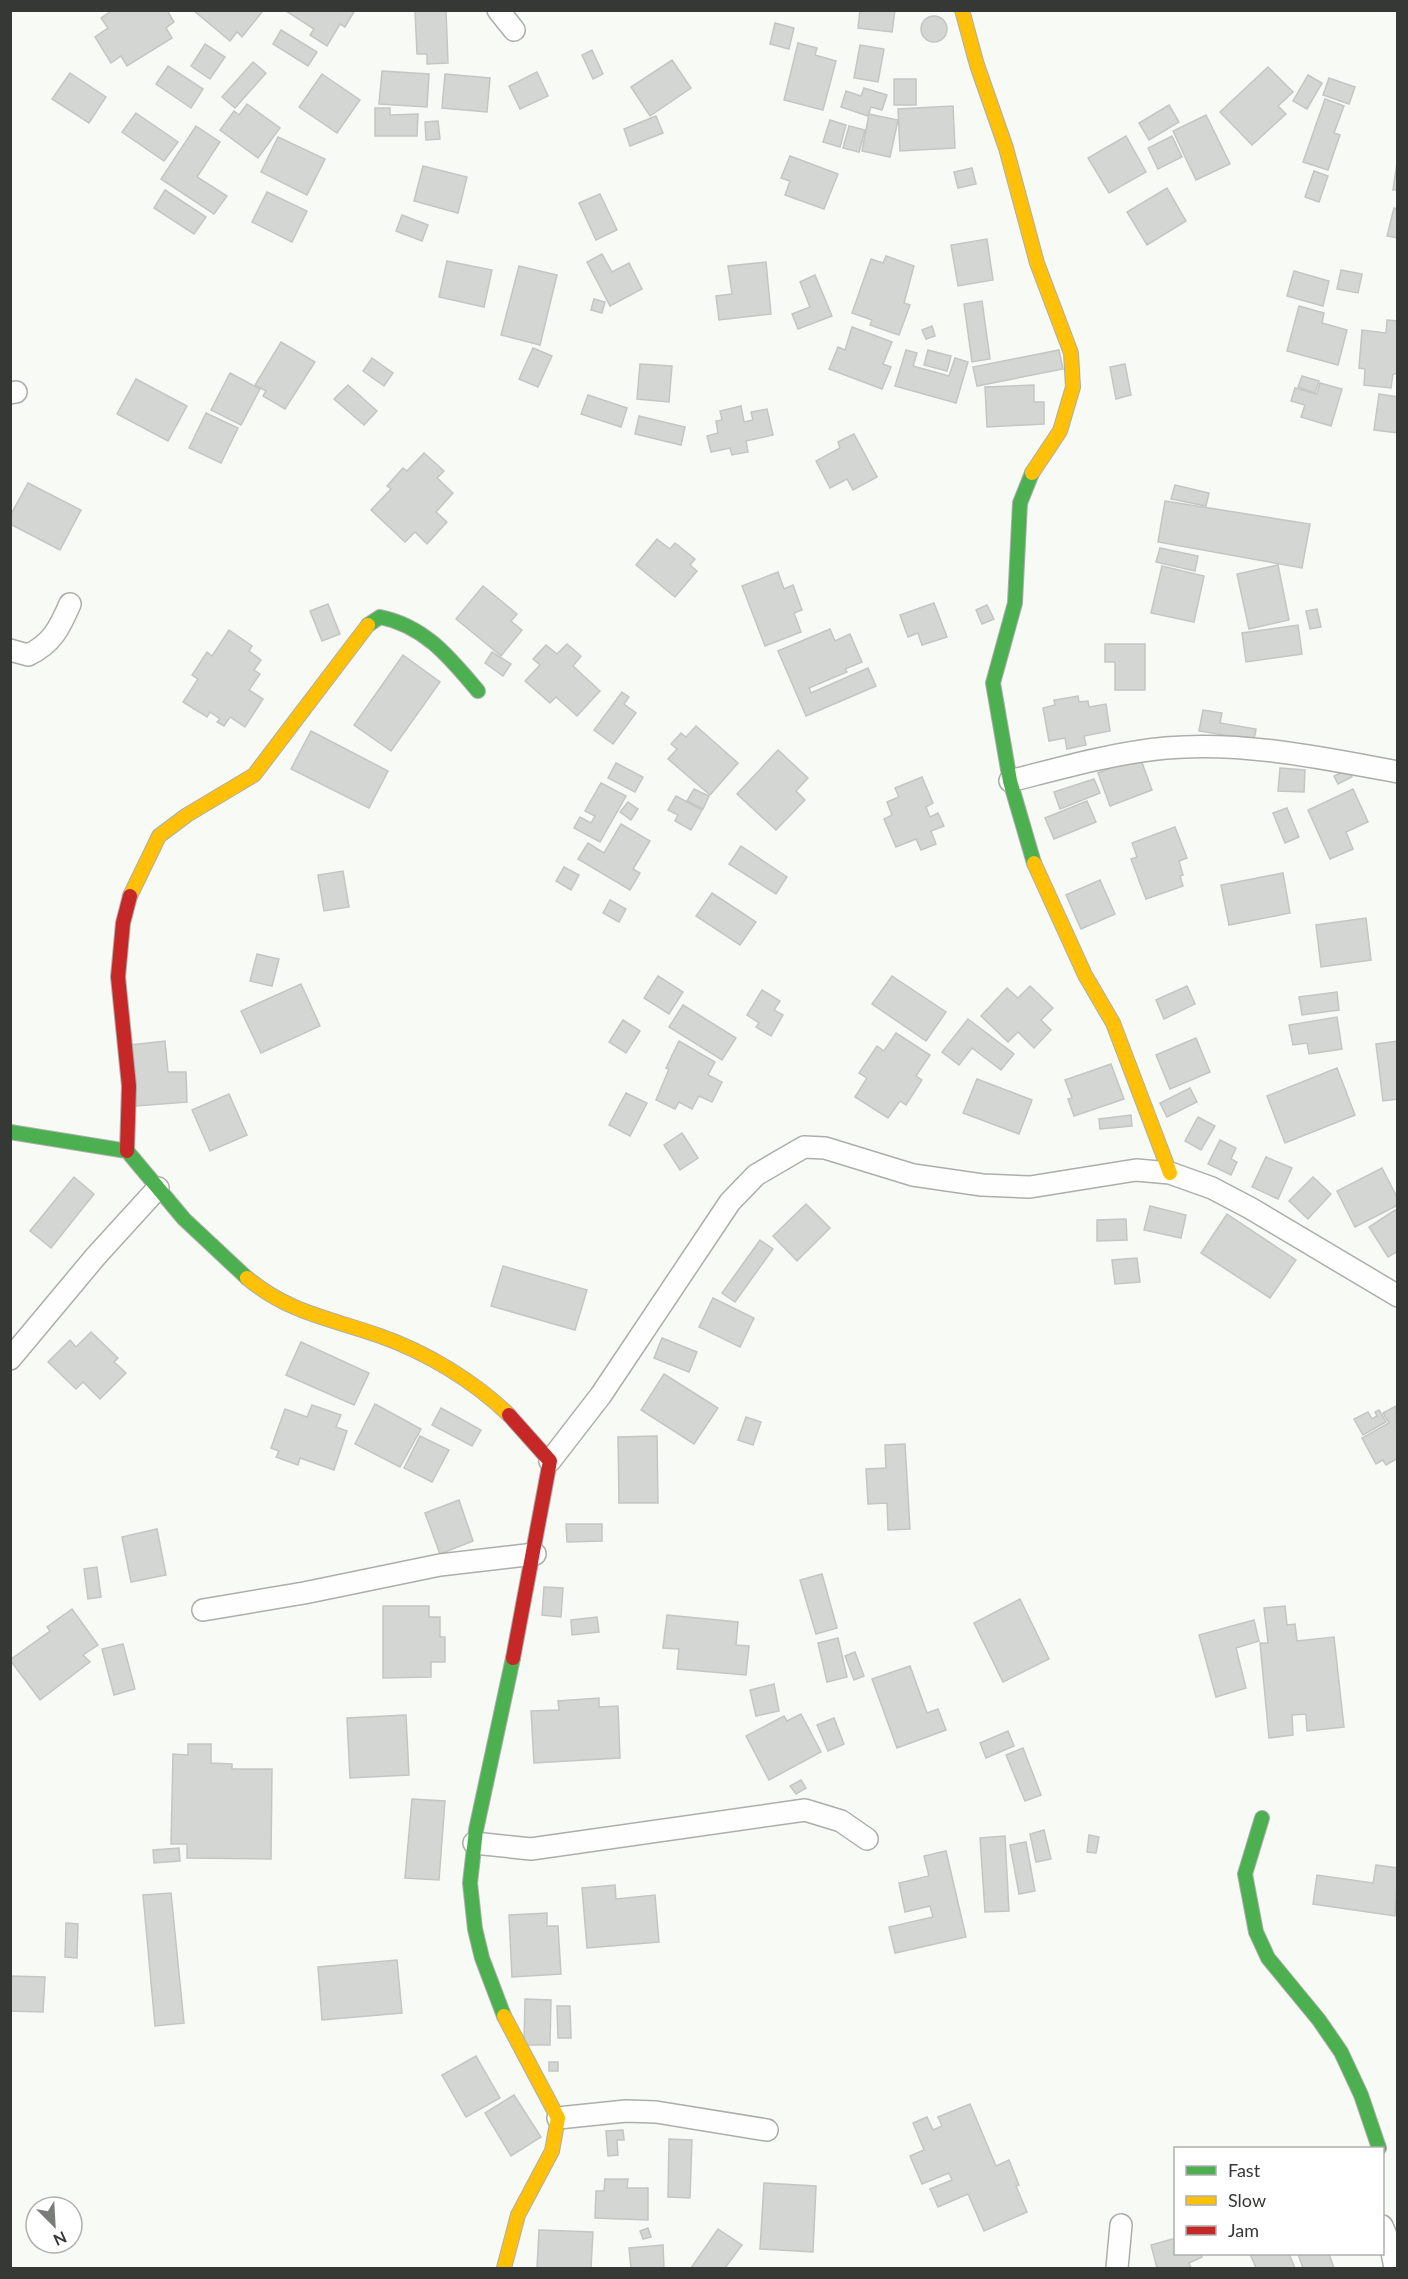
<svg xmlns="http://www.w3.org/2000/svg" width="1408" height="2279" viewBox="0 0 1408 2279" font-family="Lato,sans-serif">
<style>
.building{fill:#d4d6d3;stroke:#c4c6c3;stroke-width:1.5}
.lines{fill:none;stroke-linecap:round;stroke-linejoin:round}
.street-casing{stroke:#adaeab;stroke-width:24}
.fast-casing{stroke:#adaeab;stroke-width:16}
.slow-casing{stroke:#adaeab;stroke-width:16}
.jam-casing{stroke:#adaeab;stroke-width:16}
.street{stroke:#fefefe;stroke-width:21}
.fast{stroke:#4caf50;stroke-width:14}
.slow{stroke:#ffc107;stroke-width:14}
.jam{stroke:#c62828;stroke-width:14}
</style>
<rect width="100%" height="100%" fill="#f8faf6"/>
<g class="building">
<polygon points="113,10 167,10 174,22 166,28 172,38 127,66 121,56 111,63 95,37 108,28 101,18"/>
<polygon points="193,10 260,10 262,12 242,37 237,32 230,41"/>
<polygon points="355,10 345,27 340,24 327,46 310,35 314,29 286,11"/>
<polygon points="415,10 446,10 448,63 427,64 427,54 417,54"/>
<polygon points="860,10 895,10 892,32 858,28"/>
<circle cx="934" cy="29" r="13"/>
<polygon points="775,23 794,28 789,49 770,44"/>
<polygon points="281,30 317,52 308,66 273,44"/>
<polygon points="798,43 817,48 815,55 836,61 823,110 784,100"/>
<polygon points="205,44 225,57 210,79 191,66"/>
<polygon points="860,45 884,49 878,82 854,78"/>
<polygon points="592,50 603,74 593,79 582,55"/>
<polygon points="672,60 691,88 650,116 631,87"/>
<polygon points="253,62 266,73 235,108 222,97"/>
<polygon points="168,66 203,89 191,108 156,84"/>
<polygon points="1268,67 1293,92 1278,106 1286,114 1252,145 1220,112"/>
<polygon points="382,71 429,74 427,107 379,104"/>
<polygon points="537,72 548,96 520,109 509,86"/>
<polygon points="70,73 106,97 89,123 52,99"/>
<polygon points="322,74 360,100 337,133 299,107"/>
<polygon points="445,74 490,78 487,112 442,108"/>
<polygon points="1308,75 1322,83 1307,109 1293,101"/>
<polygon points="1329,78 1355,87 1349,104 1323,95"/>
<rect x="894" y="79" width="22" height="26"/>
<polygon points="864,88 887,95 882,110 871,107 868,116 841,107 846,91 861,96"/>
<polygon points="1325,99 1344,106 1334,133 1340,135 1328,170 1303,162"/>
<polygon points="247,104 280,128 258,158 220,130 234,111 239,115"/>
<polygon points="1169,105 1179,122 1149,140 1139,123"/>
<polygon points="953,106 955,148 900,151 898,109"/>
<polygon points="375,108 390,108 390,115 418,114 417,136 375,136"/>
<polygon points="136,113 178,142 164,161 122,132"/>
<polygon points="869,114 898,120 890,157 862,151"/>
<polygon points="1206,115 1230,164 1196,180 1173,131"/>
<polygon points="656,116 663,133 630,146 624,129"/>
<polygon points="830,120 846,125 840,147 823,142"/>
<polygon points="438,121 440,139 426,140 425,122"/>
<polygon points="196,126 220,142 197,177 227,196 214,214 161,179"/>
<polygon points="849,126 865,130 859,152 843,148"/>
<polygon points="1126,136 1146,172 1109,193 1088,158"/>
<polygon points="1172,136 1182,157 1158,169 1148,148"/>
<polygon points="278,137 325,159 307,195 261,172"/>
<polygon points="790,156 838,174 824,209 785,195 790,181 781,178"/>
<polygon points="1397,163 1398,163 1398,190 1393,190"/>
<polygon points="423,166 467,177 458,213 414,201"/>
<polygon points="972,168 976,184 958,188 954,172"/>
<polygon points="1314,171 1328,176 1319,202 1305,197"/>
<polygon points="1167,188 1186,221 1147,245 1127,212"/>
<polygon points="165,190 206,217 194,234 154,208"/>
<polygon points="267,192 307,211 292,242 252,222"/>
<polygon points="600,194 617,230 596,240 579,203"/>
<polygon points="1394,208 1398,209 1398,238 1387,236"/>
<polygon points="402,215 428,225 422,241 396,231"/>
<polygon points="987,239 993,280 958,286 951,245"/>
<polygon points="602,254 612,272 629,263 642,289 610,306 587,262"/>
<polygon points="886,256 914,266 904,303 910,305 899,335 870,325 872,320 852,313 871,259 883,263"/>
<polygon points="447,261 492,270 484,307 439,297"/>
<polygon points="766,262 771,314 719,320 716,296 732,294 728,266"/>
<polygon points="519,266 557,275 540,345 501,335"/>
<polygon points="1341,270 1362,274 1358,293 1337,289"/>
<polygon points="1294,271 1329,281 1323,306 1287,296"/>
<polygon points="815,275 832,316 798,329 792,314 810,307 800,282"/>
<polygon points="594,299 605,302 602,313 591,310"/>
<polygon points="982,301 990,359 972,362 964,304"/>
<polygon points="1299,306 1324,313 1322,323 1347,330 1338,365 1287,351"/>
<polygon points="1387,320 1398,321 1398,374 1393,374 1391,388 1364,385 1365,369 1359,368 1362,330 1386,333"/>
<polygon points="932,326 935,336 926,339 922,330"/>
<polygon points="852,327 892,342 883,364 891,367 882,389 829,369 838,347 845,350"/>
<polygon points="281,342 315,362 285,409 263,396 266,391 255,385"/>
<polygon points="533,348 552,356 538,387 519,379"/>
<polygon points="906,350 917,353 913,366 949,376 955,358 968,362 956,403 895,386"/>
<polygon points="928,350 951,356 947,371 924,365"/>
<polygon points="1059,350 1063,369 977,386 973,367"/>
<polygon points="372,358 393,373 384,386 363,371"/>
<polygon points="640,364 672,366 669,402 637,399"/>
<polygon points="1125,364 1131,395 1116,399 1110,367"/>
<polygon points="230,373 260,389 241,425 211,410"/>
<polygon points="1302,376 1319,381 1315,393 1298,387"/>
<polygon points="136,379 187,406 168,441 117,414"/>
<polygon points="1320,383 1342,389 1331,426 1301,417 1305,405 1291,401 1295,388 1317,394"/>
<polygon points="348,385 377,411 364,425 334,399"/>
<polygon points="1034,385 1034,402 1044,402 1044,424 987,427 985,387"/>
<polygon points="1379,394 1398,397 1398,433 1374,430"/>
<polygon points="588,395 627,408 621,427 581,414"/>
<polygon points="741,406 744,422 753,420 751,412 767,409 773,435 746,441 748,452 732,455 730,448 711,452 707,436 718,433 716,421 722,420 720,411"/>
<polygon points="206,413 238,428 221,463 189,448"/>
<polygon points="639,416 685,427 681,445 635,434"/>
<polygon points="854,434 877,477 853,490 847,479 830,488 816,461 840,448 838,442"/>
<polygon points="424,453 444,471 437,478 453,493 436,512 447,522 427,544 415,532 405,542 371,510 391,489 387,486 403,468 407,471"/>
<polygon points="28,483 81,510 60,550 10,524 10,516"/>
<polygon points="1175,485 1209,493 1206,506 1171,499"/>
<polygon points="1165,501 1310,524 1302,568 1158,542"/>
<polygon points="657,539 670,549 675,543 695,559 690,565 697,571 675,597 636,565"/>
<polygon points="1160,548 1198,556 1195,571 1156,562"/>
<polygon points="1278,565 1289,620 1249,629 1237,574"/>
<polygon points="1162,566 1204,576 1194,622 1151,613"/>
<polygon points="778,572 784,589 793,585 802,610 794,613 801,632 765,646 742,586"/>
<polygon points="483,586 517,614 511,621 522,630 501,656 456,619"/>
<polygon points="934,603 947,637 922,645 918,633 908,637 900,615"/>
<polygon points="328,604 340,634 322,641 310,611"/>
<polygon points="987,605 994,619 982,624 976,610"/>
<polygon points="1317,609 1321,627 1310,629 1306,611"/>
<polygon points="1298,625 1302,654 1246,662 1242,633"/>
<polygon points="830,629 835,641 850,634 862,662 845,669 847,672 809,688 811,693 868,668 876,686 806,716 778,651"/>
<polygon points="229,630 252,646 249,651 261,660 254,670 260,674 249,690 263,699 245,727 230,717 224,726 217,722 220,719 210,712 207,717 183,702 198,679 192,675 207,652 212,656"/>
<polygon points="567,644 581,656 573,666 600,691 577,716 556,697 550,703 525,681 540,665 533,659 546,645 557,654"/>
<polygon points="1105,644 1145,644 1145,690 1115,690 1115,662 1105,662"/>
<polygon points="492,652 511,664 503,676 485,663"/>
<polygon points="403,655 440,682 391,751 354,725"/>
<polygon points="622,692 629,697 624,704 636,713 613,744 594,730"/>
<polygon points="1078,696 1079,702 1088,701 1089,707 1106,704 1110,731 1084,736 1086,745 1067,749 1065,738 1049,741 1043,708 1055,705 1054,700"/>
<polygon points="1203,710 1222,713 1220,723 1256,729 1254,740 1199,731"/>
<polygon points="696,726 738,763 710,795 668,759 677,749 671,744 681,733 686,737"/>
<polygon points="311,731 388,771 369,808 291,769"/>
<polygon points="778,750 808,778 796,791 805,800 776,830 737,794"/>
<polygon points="1140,757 1152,790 1110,806 1098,773"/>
<polygon points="616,763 643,777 635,792 608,778"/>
<polygon points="1280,768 1305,770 1304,792 1278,791"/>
<polygon points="1348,769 1352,777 1338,784 1334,776"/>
<polygon points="922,777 933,803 926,807 930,817 938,813 944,826 931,831 936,844 921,850 916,839 896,847 884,819 892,815 887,802 899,797 895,788"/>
<polygon points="1094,779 1100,793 1060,809 1054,792"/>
<polygon points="601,783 626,796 600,842 574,828 580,817 591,823 595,816 585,811"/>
<polygon points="694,789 709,796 703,809 687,801"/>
<polygon points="1353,789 1368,822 1346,832 1353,849 1330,859 1308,810"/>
<polygon points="676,796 702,810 691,830 675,821 678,815 668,810"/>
<polygon points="1087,801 1096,822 1054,839 1045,818"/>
<polygon points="628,802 638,809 631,820 620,812"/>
<polygon points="1287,808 1299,837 1285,843 1273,813"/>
<polygon points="621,824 650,841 633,869 640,873 630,890 578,859 588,843 604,853"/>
<polygon points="1175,827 1187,858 1179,861 1183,875 1180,876 1183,886 1146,899 1131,859 1137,857 1132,843"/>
<polygon points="741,846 787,877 776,894 729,864"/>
<polygon points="564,867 579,875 571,890 556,881"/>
<polygon points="343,871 349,907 324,911 318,875"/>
<polygon points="1283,873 1290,913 1229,925 1221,885"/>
<polygon points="1100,880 1115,914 1081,929 1066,895"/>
<polygon points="712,893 756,922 740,945 696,916"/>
<polygon points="610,900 626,909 619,922 603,913"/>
<polygon points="1366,918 1371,960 1321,967 1316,925"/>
<polygon points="257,954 279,959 272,986 250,981"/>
<polygon points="658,976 683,992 669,1014 644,998"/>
<polygon points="892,976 946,1012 926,1041 872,1004"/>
<polygon points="301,984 320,1026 261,1053 241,1011"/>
<polygon points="1030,986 1053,1008 1041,1020 1051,1030 1034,1048 1018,1032 1008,1042 981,1016 1007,988 1018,998"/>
<polygon points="1187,986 1195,1004 1164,1019 1156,1000"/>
<polygon points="762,990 780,1001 774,1010 783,1015 771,1036 756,1027 759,1023 747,1015"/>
<polygon points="1337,992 1339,1010 1302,1015 1299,997"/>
<polygon points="683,1005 736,1038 722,1060 669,1027"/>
<polygon points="1337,1017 1342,1049 1309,1054 1307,1043 1293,1045 1289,1025"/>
<polygon points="968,1019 1014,1054 1001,1070 972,1048 959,1065 942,1052"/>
<polygon points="623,1020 640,1031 626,1053 609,1042"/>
<polygon points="896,1033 930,1055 916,1076 922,1080 906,1105 900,1101 888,1118 855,1097 867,1078 859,1073 877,1046 884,1051"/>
<polygon points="1196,1038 1210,1072 1170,1089 1156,1055"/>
<polygon points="165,1041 168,1072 186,1072 187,1102 136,1106 130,1045"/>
<polygon points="679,1041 715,1062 708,1075 722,1082 712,1102 699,1096 692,1109 679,1102 675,1109 656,1100 669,1069 666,1068"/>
<polygon points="1398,1041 1398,1099 1383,1101 1376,1044"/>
<polygon points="1111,1064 1124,1099 1074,1116 1068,1099 1072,1098 1065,1080"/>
<polygon points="1337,1068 1355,1115 1285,1143 1267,1096"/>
<polygon points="977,1079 1032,1100 1019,1134 963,1113"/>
<polygon points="1190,1088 1197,1102 1167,1117 1160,1103"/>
<polygon points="626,1093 647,1103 630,1136 609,1125"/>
<polygon points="229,1094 247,1135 210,1151 192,1110"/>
<polygon points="1131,1115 1132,1126 1100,1129 1099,1119"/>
<polygon points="1198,1117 1215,1126 1201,1150 1185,1141"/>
<polygon points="682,1133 698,1158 680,1170 664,1145"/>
<polygon points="1220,1140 1236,1148 1231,1159 1237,1162 1231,1175 1208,1164"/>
<polygon points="1266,1157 1292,1168 1278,1199 1252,1187"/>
<polygon points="1382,1168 1398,1199 1398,1205 1355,1227 1337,1191"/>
<polygon points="74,1177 94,1194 51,1248 30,1231"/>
<polygon points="1313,1177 1331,1194 1308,1219 1289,1201"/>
<polygon points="806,1204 830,1228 797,1261 773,1236"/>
<polygon points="1150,1206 1186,1215 1181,1238 1144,1230"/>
<polygon points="1395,1210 1398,1214 1398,1251 1388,1257 1369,1227"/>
<polygon points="1227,1214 1296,1260 1270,1298 1201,1253"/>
<polygon points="1126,1219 1127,1240 1097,1241 1097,1220"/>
<polygon points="760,1240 773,1249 735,1302 722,1293"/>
<polygon points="1137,1258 1140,1282 1115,1284 1112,1260"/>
<polygon points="503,1266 587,1290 575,1330 491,1306"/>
<polygon points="713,1298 754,1318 740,1347 699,1327"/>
<polygon points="91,1332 118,1358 114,1362 126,1373 100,1399 83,1382 76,1389 48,1362 70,1340 76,1347"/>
<polygon points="662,1338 697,1352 689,1372 654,1358"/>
<polygon points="301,1342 369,1373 354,1405 286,1375"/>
<polygon points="664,1374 718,1408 694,1444 641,1410"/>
<polygon points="375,1404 421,1429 400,1467 355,1444"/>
<polygon points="312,1405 341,1415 336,1427 347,1431 334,1470 300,1458 298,1465 276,1457 279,1451 271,1448 285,1409 307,1417"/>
<polygon points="1396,1406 1398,1458 1386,1465 1383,1460 1376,1464 1362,1438 1389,1423 1383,1413"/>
<polygon points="441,1408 481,1430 472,1446 432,1425"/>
<polygon points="1379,1410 1386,1422 1363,1435 1354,1419 1368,1412 1372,1419 1377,1416 1375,1412"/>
<polygon points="746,1417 761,1422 753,1445 738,1440"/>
<polygon points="420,1436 449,1450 432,1482 404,1468"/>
<polygon points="657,1436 658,1503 619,1503 618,1437"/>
<polygon points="905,1444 910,1529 888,1530 887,1503 868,1504 866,1469 886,1468 885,1445"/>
<polygon points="459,1500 473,1541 440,1554 425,1513"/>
<polygon points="566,1524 602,1524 602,1541 567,1542"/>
<polygon points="157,1529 166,1575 131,1582 122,1537"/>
<polygon points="97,1567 101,1597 88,1599 84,1569"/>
<polygon points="822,1574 837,1628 816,1634 800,1580"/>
<polygon points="544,1587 563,1588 561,1617 542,1615"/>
<polygon points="1020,1599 1049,1659 1003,1682 974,1623"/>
<polygon points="383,1606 429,1606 429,1617 440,1617 440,1637 445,1637 445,1662 431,1662 431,1677 383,1678"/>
<polygon points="1285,1606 1287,1625 1295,1624 1297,1641 1334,1637 1344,1727 1307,1731 1306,1714 1292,1715 1293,1735 1269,1738 1260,1643 1268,1643 1264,1608"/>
<polygon points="72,1609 98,1645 83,1655 90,1662 40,1700 10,1660 50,1631 47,1627"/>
<polygon points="667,1615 738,1622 736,1645 749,1646 746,1675 677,1669 679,1649 663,1648"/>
<polygon points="597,1617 599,1632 572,1635 571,1620"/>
<polygon points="1254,1620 1259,1641 1236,1648 1246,1688 1216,1697 1199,1635"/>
<polygon points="838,1638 847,1677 827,1682 818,1643"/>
<polygon points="123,1644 135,1689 114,1695 102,1649"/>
<polygon points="855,1652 864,1676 854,1680 845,1656"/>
<polygon points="910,1666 927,1713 938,1709 946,1730 897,1748 872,1679"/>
<polygon points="774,1684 779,1711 756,1716 750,1690"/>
<polygon points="599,1698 599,1707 618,1706 620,1758 534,1763 531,1711 559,1710 558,1701"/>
<polygon points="801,1714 821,1752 769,1780 746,1736 784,1716 787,1721"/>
<polygon points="406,1715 409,1775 350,1778 347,1718"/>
<polygon points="834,1718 844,1744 828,1751 817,1725"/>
<polygon points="1008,1731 1014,1746 986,1758 980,1743"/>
<polygon points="188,1744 211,1744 211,1763 232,1764 232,1769 272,1769 271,1859 187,1858 187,1844 171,1844 173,1754 188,1755"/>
<polygon points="1023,1748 1041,1795 1025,1801 1006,1755"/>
<polygon points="801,1780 806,1788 796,1794 790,1786"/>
<polygon points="412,1799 445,1801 439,1880 405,1878"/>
<polygon points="1044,1830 1051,1859 1036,1862 1030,1834"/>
<polygon points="1089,1835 1099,1837 1096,1853 1087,1852"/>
<polygon points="1005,1836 1009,1911 985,1912 980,1838"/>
<polygon points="1026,1842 1035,1891 1019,1894 1010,1845"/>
<polygon points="179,1848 180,1861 154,1863 153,1850"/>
<polygon points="946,1851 966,1937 895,1953 889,1927 933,1917 930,1906 905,1912 899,1883 929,1876 924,1856"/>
<polygon points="1376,1865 1398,1868 1395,1916 1313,1904 1317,1875 1373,1883"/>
<polygon points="615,1885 616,1899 655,1895 659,1942 587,1948 582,1888"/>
<polygon points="171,1893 184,2023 155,2026 143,1895"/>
<polygon points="547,1913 547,1926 558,1926 561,1974 512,1977 509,1915"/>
<polygon points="66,1923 78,1924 77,1958 65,1957"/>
<polygon points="397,1960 402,2013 322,2020 318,1967"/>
<polygon points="10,1976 45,1977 43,2012 10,2011"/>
<polygon points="525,1999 551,2000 550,2045 524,2045"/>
<polygon points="557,2006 570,2006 571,2038 558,2038"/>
<polygon points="476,2056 500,2098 466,2117 442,2075"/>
<rect x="549" y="2062" width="9" height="9"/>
<polygon points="514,2095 541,2137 511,2156 485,2113"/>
<polygon points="970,2104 996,2166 1009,2160 1019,2185 1016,2186 1027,2212 984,2231 968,2194 938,2207 930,2189 952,2180 949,2173 922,2184 910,2156 924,2150 913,2123 927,2117 933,2130 942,2126 938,2117"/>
<polygon points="623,2130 624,2140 617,2140 618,2155 608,2156 606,2131"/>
<polygon points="669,2139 692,2140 690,2198 668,2197"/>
<polygon points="605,2179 628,2179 627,2188 648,2188 648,2220 595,2218 596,2191 604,2191"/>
<polygon points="764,2183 816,2186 813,2252 760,2249"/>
<polygon points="648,2228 651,2237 643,2239 640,2231"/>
<polygon points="718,2229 742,2245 725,2268 691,2268"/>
<polygon points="539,2230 593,2232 591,2268 537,2268"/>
<polygon points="1176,2238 1176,2254 1201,2254 1202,2257 1189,2263 1191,2268 1157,2268 1151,2245"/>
<polygon points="663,2245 664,2268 631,2268 629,2248"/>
<polygon points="1250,2254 1289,2254 1295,2268 1256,2268"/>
<polygon points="1298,2254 1329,2254 1334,2268 1303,2268"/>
</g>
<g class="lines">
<defs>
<g id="street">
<polyline points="498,10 514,30"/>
<polyline points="10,393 16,392"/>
<path d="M10,650L28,655C52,644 60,627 70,604"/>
<path d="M1010,781C1061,768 1113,753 1166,748C1243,741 1322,758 1398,772"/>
<polyline points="10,1359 96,1256 158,1188"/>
<polyline points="550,1461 601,1395 730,1202 756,1175 804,1147 825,1148 913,1175 982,1185 1030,1187 1136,1170 1170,1173 1212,1188 1250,1208 1398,1296"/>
<polyline points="203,1610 304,1593 440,1565 535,1554"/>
<polyline points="474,1843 531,1849 805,1810 841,1821 867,1839"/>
<polyline points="558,2118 626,2111 656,2112 767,2130"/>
<polyline points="1382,2226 1391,2247 1395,2268"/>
<polyline points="1117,2268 1121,2225"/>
</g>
<g id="fast">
<polyline points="1032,473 1020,503 1015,603 993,683 1010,781 1034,863"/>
<path d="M368,625L380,617C425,626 450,658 478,691"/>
<polyline points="10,1132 127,1151 184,1219 247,1278"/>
<polyline points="1262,1818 1245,1874 1256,1932 1268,1958 1319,2020 1341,2052 1361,2095 1379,2148"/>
<polyline points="504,2016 482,1958 475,1929 470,1883 476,1830 513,1658"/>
</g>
<g id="slow">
<polyline points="962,10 977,65 1006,148 1037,263 1071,353 1073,387 1060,431 1032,473"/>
<polyline points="1034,863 1085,975 1113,1023 1170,1173"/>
<polyline points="130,896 159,836 187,815 254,775 368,625"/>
<path d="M247,1278C291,1314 330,1318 380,1336C426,1352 474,1381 509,1415"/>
<polyline points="504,2268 518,2215 552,2151 558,2118 504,2016"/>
</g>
<g id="jam">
<polyline points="127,1151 129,1086 118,977 123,923 130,896"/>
<polyline points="509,1415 550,1461 513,1658"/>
</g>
</defs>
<use href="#street" class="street-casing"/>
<use href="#fast" class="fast-casing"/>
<use href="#slow" class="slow-casing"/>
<use href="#jam" class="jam-casing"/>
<use href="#street" class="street"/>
<use href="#fast" class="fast"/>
<use href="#slow" class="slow"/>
<use href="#jam" class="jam"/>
</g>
<rect width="1408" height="2279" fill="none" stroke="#363835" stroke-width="24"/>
<rect x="1174" y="2147" width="210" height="108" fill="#ffffff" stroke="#afafae" stroke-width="1.5"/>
<rect x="1186" y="2166" width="30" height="9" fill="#4caf50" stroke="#afafae" stroke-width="1.5"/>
<text x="1228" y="2177" font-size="18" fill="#363835">Fast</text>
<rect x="1186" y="2196" width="30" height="9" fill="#ffc107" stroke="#afafae" stroke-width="1.5"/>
<text x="1228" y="2207" font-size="18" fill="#363835">Slow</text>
<rect x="1186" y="2226" width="30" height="9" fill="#c62828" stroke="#afafae" stroke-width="1.5"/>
<text x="1228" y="2237" font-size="18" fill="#363835">Jam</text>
<g transform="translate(54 2225) rotate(156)"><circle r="28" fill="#ffffff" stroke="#afafae" stroke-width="1.5"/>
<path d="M0-4.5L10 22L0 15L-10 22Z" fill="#7a7c79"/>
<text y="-9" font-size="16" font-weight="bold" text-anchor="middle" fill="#363835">N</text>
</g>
</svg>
